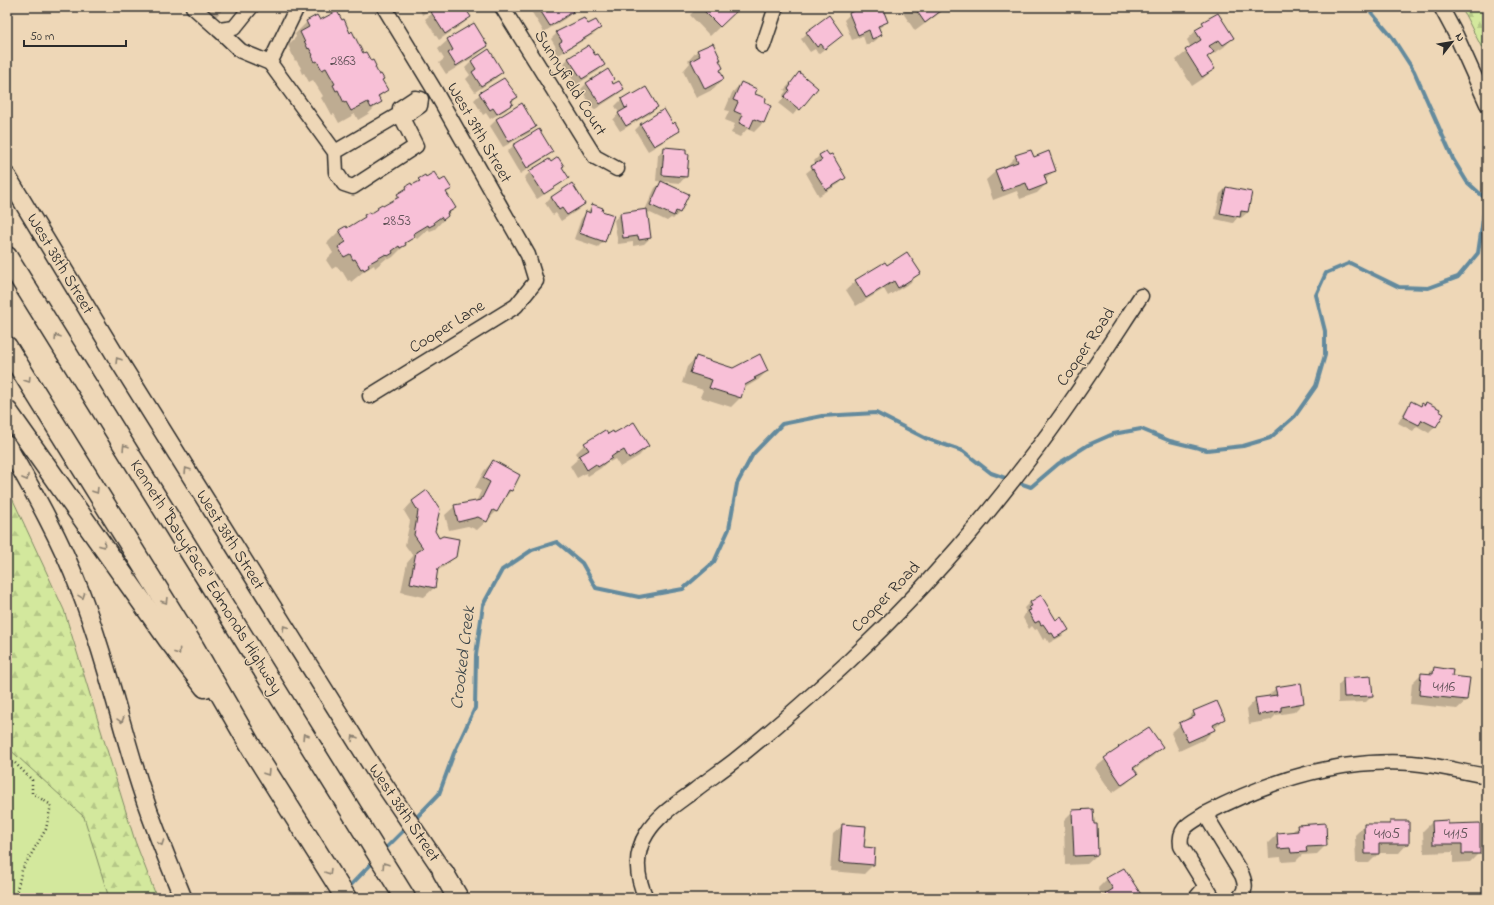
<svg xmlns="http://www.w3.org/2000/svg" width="1494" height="905" viewBox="0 0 1494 905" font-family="'Indie Flower',sans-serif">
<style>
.forest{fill:url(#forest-firs);stroke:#7f8a64}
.park{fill:#d3e89d;stroke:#7f8a64}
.shadow{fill:#0003}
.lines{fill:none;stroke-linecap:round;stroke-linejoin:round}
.stream{stroke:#638a9d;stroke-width:4}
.building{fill:#f8c0d7;stroke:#2b2b2b}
.minor-casing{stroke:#2b2b2b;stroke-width:17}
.major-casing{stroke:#2b2b2b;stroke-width:20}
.highway-casing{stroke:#2b2b2b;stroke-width:23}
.path{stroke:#2b2b2b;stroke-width:2.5;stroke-dasharray:1 3;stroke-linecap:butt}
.minor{stroke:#eed7b7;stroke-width:14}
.major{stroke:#eed7b7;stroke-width:17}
.highway{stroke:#eed7b7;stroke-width:20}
.oneway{stroke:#8c8171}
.labels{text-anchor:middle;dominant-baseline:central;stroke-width:3;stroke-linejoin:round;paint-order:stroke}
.number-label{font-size:15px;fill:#5e5056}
.street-label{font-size:17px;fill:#2b2b2b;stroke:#eed7b7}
.water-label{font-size:18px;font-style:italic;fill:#394348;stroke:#eed7b7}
</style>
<defs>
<pattern id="forest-firs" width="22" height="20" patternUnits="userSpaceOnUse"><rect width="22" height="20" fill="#d3e89d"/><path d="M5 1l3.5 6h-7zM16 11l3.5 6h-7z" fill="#b5c787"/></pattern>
</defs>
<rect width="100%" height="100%" fill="#eed7b7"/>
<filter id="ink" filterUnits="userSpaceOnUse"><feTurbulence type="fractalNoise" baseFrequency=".025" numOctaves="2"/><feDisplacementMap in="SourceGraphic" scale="8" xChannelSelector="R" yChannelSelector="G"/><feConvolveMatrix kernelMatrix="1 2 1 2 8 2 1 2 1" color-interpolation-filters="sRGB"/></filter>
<g filter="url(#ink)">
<g class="forest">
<polygon points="1461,7 1487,7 1487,58"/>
<polygon points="7,491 13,500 64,610 135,841 157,898 7,898"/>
</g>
<polygon class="park" points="7,747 84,817 109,898 7,898"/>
<g class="shadow">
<polygon points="194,7 225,7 211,22"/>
<polygon points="419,7 435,7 422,15"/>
<polygon points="441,7 464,7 470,17 464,23 439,40 425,19"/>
<polygon points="535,7 568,7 572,12 566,18 544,32 531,11"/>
<polygon points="698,7 740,7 710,36 690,15"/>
<polygon points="909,7 948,7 915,31 903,13"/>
<polygon points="864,11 871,11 887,22 878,29 881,35 875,41 866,45 863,36 852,40 844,20 850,14"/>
<polygon points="307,22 319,22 350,34 362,55 374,67 387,90 378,98 380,102 368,114 358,120 355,114 339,123 334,114 332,115 325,102 324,103 321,98 323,96 313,80 309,82 304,73 302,74 300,69 301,68 296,60 295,61 288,45 296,37 295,34"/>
<polygon points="1203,23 1233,38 1224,47 1213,54 1212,53 1206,58 1213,69 1204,78 1192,86 1176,60 1191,48 1187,40"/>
<polygon points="588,26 600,28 594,34 557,56 553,50 556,47 551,39 557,33"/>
<polygon points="807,33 842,35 818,54 815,49 810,52 801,39"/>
<polygon points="448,40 487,46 477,55 446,74 439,63 444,59 438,49"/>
<polygon points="712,44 720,59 719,61 722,68 719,71 723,79 714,89 696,98 683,71 690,63 688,61 697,51"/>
<polygon points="489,51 502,72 496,78 475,92 466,79 470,75 465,68 471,62"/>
<polygon points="595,57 604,65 598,71 576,85 563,64 569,58"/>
<polygon points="799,74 816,88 793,115 779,104 784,97 783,95 786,91 784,90"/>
<polygon points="611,82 613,85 623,89 617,95 594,110 581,89 587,83"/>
<polygon points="741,83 763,103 770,106 763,123 754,132 747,129 740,137 731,133 735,124 725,120 729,111 725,110 732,93"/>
<polygon points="480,94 517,97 506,110 490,119 486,113 483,115 474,100"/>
<polygon points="631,95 657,107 651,113 620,131 613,120 619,113 615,106 621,100"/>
<polygon points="522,105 535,127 529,133 503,147 490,126 496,120"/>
<polygon points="641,124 679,130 673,136 648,151 635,130"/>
<polygon points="538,131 551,152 545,158 520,174 507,152 513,146"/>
<polygon points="664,148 686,176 680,183 656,181 658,155"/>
<polygon points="820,155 845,178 839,184 819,196 806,173 816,165 814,161"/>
<polygon points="1016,156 1033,158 1055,170 1045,180 1046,184 1037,193 1020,199 1017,191 993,200 986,180 996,171 1007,167 1007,165"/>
<polygon points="549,160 551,163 561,167 568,177 562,183 537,199 524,178 530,172"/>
<polygon points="419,180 439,182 450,189 446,193 455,208 447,216 435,229 430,231 428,229 417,239 415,237 411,239 393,257 388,260 387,258 375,268 374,265 363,272 351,282 350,280 348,281 342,271 341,272 337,266 332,269 326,260 333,253 327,243 339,231 346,229 359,222 369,213 370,215 382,206 383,207 389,204 406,187 411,184 412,187"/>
<polygon points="662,182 679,213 673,219 671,218 667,221 646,211 650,238 644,244 633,246 633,242 618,244 614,220 621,214 645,210 655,188"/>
<polygon points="1226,188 1248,212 1241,218 1238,217 1233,223 1215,219 1220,194"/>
<polygon points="551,197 584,204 578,210 561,221 556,213 553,215 545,203"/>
<polygon points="593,205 604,241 598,247 574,239 581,219"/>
<polygon points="886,266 919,273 910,283 888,296 884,289 856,306 846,290 856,281"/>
<polygon points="696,357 733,369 767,371 758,380 743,389 740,398 731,407 700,397 703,390 682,383 687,367"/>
<polygon points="1412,403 1420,407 1426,403 1443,414 1435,427 1429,433 1417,426 1413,431 1398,423 1406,409"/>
<polygon points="607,436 648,446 639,456 620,467 615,459 610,462 609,460 601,468 588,476 586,473 577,478 570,466 579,458 576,453 585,444"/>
<polygon points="493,461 519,475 511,491 503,499 496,512 477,530 468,526 449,530 445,515 455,506 476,502 481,491 475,488 484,471"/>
<polygon points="413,501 439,539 455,556 445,566 437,571 434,588 424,597 401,592 407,563 413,556 405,545 410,521 404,511"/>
<polygon points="1030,602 1055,621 1068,630 1062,636 1049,643 1046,638 1043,640 1037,629 1035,630 1032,626 1029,629 1023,618 1026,612 1024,608"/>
<polygon points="1434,668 1451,677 1469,679 1467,700 1457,709 1410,704 1412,683 1421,674 1427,675"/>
<polygon points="1344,679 1372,696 1366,702 1338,703 1338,685"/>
<polygon points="1276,688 1303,703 1294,712 1276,715 1271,720 1249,724 1247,709 1256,699 1267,697"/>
<polygon points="1487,695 1487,718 1483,718 1484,698"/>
<polygon points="1194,712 1224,719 1205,739 1179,751 1171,733"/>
<polygon points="1149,728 1162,747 1153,756 1133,770 1136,774 1127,783 1112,793 1095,768 1119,748"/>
<polygon points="1073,811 1093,825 1097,855 1087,864 1065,865 1064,820"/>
<polygon points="1390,822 1408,843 1399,853 1379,853 1369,863 1356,863 1355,835 1365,825 1387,825"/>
<polygon points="1432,822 1447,825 1479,853 1470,862 1453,863 1453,852 1424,853 1423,831"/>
<polygon points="843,825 863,848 873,865 864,874 830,871 833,834"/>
<polygon points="1298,826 1326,845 1317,854 1302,855 1296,861 1282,862 1281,857 1269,858 1268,843 1277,834 1291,833"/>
<polygon points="1107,879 1132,883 1133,882 1141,895 1140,898 1102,898 1103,897 1098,888"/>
</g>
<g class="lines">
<g class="stream">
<polyline points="414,820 439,794 454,753 475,708 476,655 483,605 502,570 532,550 557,542 582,563 596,588 639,597 683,589 714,562 729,529 737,484 753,454 782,424 822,416 876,413 925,438 963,451 991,473 1031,487 1058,464 1088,445 1113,434 1141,429 1170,441 1207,450 1243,446 1270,438 1295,416 1316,386 1325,355 1325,331 1316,295 1326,273 1350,263 1399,287 1428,288 1458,277 1478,253 1486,199 1467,182 1453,159 1414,71 1392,37 1371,12 1364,7"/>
<polyline points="383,851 408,826"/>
<polyline points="347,889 374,861"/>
</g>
</g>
<g class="building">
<polygon points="439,7 466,7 465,8 471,17 445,34 431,12"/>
<polygon points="538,7 569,7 573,12 550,26"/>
<polygon points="700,7 741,7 720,27"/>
<polygon points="863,7 864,10 871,7 872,10 882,7 888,22 878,26 882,35 872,39 869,30 858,35 849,13"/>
<polygon points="914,7 946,7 925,23"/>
<polygon points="337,11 342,20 344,19 350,33 352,31 363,53 366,52 371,61 373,60 376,66 375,67 379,75 381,74 384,79 382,80 388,90 378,96 382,102 371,108 368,102 351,111 346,102 344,103 338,90 336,91 333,85 335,84 326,68 322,70 317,61 315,62 312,56 313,55 309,48 308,49 300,32 309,27 306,21 317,15 320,20"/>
<polygon points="1218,13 1234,38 1223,45 1219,40 1209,46 1214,52 1207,57 1215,69 1202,77 1185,50 1201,40 1195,30 1204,25 1202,22"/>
<polygon points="829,15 843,35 825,49 821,44 817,47 806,32"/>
<polygon points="584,18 588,24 596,20 601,28 564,51 559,43 562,41 556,32"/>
<polygon points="474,23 488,46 456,66 448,53 453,50 447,39"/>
<polygon points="713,43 721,60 719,60 723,68 720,70 724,79 705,89 691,61 700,56 697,50"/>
<polygon points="589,45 595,55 598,54 605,65 582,79 568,58"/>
<polygon points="489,49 503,72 481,86 472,72 476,69 471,61"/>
<polygon points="608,69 614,79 612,81 613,84 619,81 624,89 600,104 586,83"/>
<polygon points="799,72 818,88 800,110 784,97 790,90 788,89 791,85 790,84"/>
<polygon points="504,78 518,97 511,101 513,104 497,114 493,108 490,110 479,93"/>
<polygon points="741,82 757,89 755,94 766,98 765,103 771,106 764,123 754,119 750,128 739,123 743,115 734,111 738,102 733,100"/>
<polygon points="646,87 658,107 626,126 618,113 628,107 625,108 621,99 631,93 632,95"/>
<polygon points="522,103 536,127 509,142 496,119"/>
<polygon points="664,109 673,124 675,122 680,131 654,146 640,124"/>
<polygon points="539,129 553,152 527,168 513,145"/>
<polygon points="664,147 686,149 686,154 689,154 687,177 662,175"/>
<polygon points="1031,150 1034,157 1049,151 1056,171 1044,175 1047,184 1029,191 1026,183 1003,191 995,170 1018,162 1015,155"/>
<polygon points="826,151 829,155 832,154 846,178 826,190 811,166 822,160 819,155"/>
<polygon points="558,157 564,166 562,167 569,178 544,194 529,171 549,159 551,162"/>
<polygon points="434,172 440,181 445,178 452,189 446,192 456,208 447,213 448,216 443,220 441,217 434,222 435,224 429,227 428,225 413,234 415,237 405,243 406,245 400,248 399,246 392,251 393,253 388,256 386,254 368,264 369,267 364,270 363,268 361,269 355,259 353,260 350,254 344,257 338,247 346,242 339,230 346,226 347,228 365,217 364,215 370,212 370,214 378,209 377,207 382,204 383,206 399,197 397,194 407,188 406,186 411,183 412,185 420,181 418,179 425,175 426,177"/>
<polygon points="661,181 689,194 680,213 676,211 674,216 650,205"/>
<polygon points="572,183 585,204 567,215 562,208 559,210 551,197"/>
<polygon points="1226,187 1252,192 1248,212 1241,211 1240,217 1220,213"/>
<polygon points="592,204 603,208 602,211 614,215 605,242 579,233 586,211 590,213"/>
<polygon points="647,209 651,238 639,240 638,236 623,238 620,213"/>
<polygon points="907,252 921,273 898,288 894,281 866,298 855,280 885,262 887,265"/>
<polygon points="760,354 768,371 754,378 756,379 745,385 741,398 709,388 712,380 690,373 696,356 733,368"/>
<polygon points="1411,401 1421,406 1422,403 1425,405 1426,402 1440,409 1439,411 1444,414 1436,427 1422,420 1419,425 1403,417"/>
<polygon points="634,422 649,446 629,459 624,450 619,453 618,452 611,457 612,458 598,467 596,464 587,470 579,456 589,450 584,443 605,430 608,434 613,431 614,433"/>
<polygon points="493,460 520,475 512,491 509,490 497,512 493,510 487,522 478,517 458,522 454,505 481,500 490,482 483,478"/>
<polygon points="427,490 440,509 435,531 439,538 443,536 459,539 456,557 438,568 435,588 410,583 416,552 423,548 414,535 418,511 412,501"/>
<polygon points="1041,595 1056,620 1061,617 1069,630 1055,638 1052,633 1050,634 1043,624 1041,625 1039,621 1035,623 1028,611 1031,610 1029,607 1032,606 1030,602"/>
<polygon points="1434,667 1453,670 1452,676 1470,678 1467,700 1419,695 1421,673 1433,674"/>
<polygon points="1371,676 1373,696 1344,697 1343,678"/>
<polygon points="1301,683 1304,703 1281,707 1281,711 1258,715 1255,698 1277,695 1275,687"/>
<polygon points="1217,701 1225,719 1213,725 1215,730 1188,742 1179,723 1195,716 1193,711"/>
<polygon points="1149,727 1163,747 1133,768 1138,774 1122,785 1104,758 1119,748 1118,747"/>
<polygon points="1093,809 1094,824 1097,824 1098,855 1074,856 1072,810"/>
<polygon points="1448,820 1448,824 1480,823 1480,854 1462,854 1462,844 1433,844 1432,821"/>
<polygon points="1390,821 1409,821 1409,844 1379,844 1379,854 1365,854 1364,824 1390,824"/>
<polygon points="1326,823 1327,846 1306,847 1307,852 1291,853 1290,848 1278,849 1277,833 1298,831 1297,825"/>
<polygon points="842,824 866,826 864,847 875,848 874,865 839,862"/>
<polygon points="1124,868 1142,896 1140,897 1141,898 1108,898 1105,894 1113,889 1106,878"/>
</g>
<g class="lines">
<defs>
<g id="minor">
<polyline points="193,7 219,30 234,28 251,7"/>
<polyline points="502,7 595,157 617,169"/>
<polyline points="1441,7 1456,35 1487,104"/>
<polyline points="219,30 241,51 270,63 335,152 336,172 344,184 353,187 416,146 400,114 400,108 415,98 421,99 420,106 405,116 400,114 335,152"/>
<polyline points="763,46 776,7"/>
<polyline points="270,63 297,7"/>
<polyline points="370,396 516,306 536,281 528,255 435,91 384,7"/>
<path d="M1205,814C1268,781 1340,758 1412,763C1438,765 1462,772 1487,776"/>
<path d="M646,898C636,877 634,853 647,833C659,814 678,803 695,790C708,780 721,771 734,761C773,730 810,697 847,663C912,602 973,534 1027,462C1068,409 1104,352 1141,296"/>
<polyline points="1196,898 1206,886"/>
<path d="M1213,898L1181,846C1178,827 1191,823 1205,814L1242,875C1246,885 1246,890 1239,898"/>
</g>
<g id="major">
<polyline points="7,176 117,358 375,771 450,882"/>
<path d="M7,445C33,491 60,538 79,588C104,652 119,719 140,785C152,823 168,861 183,898"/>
</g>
<g id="highway">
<polyline points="7,257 405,898"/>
<polyline points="7,347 193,646 253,750 346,898"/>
<polyline points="7,411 169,640 205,687"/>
<polyline points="443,872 458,898"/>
</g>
</defs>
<use href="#minor" class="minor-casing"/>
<use href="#major" class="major-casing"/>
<use href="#highway" class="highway-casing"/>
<polyline class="path" points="7,763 15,763 32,780 32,793 51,805 46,829 22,870 15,898"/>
<use href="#minor" class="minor"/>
<use href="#major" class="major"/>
<use href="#highway" class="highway"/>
</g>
<defs><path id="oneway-chevron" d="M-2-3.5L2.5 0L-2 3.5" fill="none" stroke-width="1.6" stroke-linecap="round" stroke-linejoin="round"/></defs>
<g class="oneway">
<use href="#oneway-chevron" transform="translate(57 337) rotate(-122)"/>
<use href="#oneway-chevron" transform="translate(118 360) rotate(-122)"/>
<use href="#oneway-chevron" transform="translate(28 380) rotate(58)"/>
<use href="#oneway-chevron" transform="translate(125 447) rotate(-122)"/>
<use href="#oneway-chevron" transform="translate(187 470) rotate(-122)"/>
<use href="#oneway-chevron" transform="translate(26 478) rotate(61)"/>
<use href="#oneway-chevron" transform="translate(96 491) rotate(58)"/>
<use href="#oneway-chevron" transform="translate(103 545) rotate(54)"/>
<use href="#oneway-chevron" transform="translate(82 596) rotate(70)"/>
<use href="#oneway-chevron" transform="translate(165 601) rotate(58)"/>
<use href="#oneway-chevron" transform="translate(285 628) rotate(-122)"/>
<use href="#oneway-chevron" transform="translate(178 652) rotate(54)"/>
<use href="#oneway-chevron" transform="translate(121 720) rotate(74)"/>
<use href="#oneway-chevron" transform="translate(305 736) rotate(-122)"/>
<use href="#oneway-chevron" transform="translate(354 738) rotate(-122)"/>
<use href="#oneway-chevron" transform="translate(267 773) rotate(58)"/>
<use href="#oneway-chevron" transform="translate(161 843) rotate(70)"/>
<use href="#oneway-chevron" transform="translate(385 865) rotate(-122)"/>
<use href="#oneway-chevron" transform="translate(329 872) rotate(58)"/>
</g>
</g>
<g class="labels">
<g class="number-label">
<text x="343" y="61">2863</text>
<text x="397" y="221">2853</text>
<text x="1444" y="687">4116</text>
<text x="1387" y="834">4105</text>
<text x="1456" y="834">4115</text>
</g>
<g class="street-label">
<text transform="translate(570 83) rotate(58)">Sunnyfield Court</text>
<text transform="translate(479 133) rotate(60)">West 39th Street</text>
<text transform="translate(60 264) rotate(59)">West 38th Street</text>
<text transform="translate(447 327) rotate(-32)">Cooper Lane</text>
<text transform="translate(1086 347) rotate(-56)">Cooper Road</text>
<text transform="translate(230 540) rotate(58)">West 38th Street</text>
<text transform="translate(206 577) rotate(58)">Kenneth "Babyface" Edmonds Highway</text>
<text transform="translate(886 597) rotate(-46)">Cooper Road</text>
<text transform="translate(404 813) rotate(56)">West 38th Street</text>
</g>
<g class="water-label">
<text transform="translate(464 658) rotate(-83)">Crooked Creek</text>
</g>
</g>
<rect width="1494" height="905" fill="none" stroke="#eed7b7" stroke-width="24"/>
<rect x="12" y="12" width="1470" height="881" fill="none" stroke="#2b2b2b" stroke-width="1.5" filter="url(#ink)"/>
<g transform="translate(1452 42) rotate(59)" stroke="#eed7b7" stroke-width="3" paint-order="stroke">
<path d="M0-3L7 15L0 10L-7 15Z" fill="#2b2b2b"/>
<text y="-6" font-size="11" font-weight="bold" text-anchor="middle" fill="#2b2b2b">N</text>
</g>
<path d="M24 40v6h102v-6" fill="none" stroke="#2b2b2b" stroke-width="2"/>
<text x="30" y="40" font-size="12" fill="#2b2b2b" stroke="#eed7b7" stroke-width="3" paint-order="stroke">50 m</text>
</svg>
